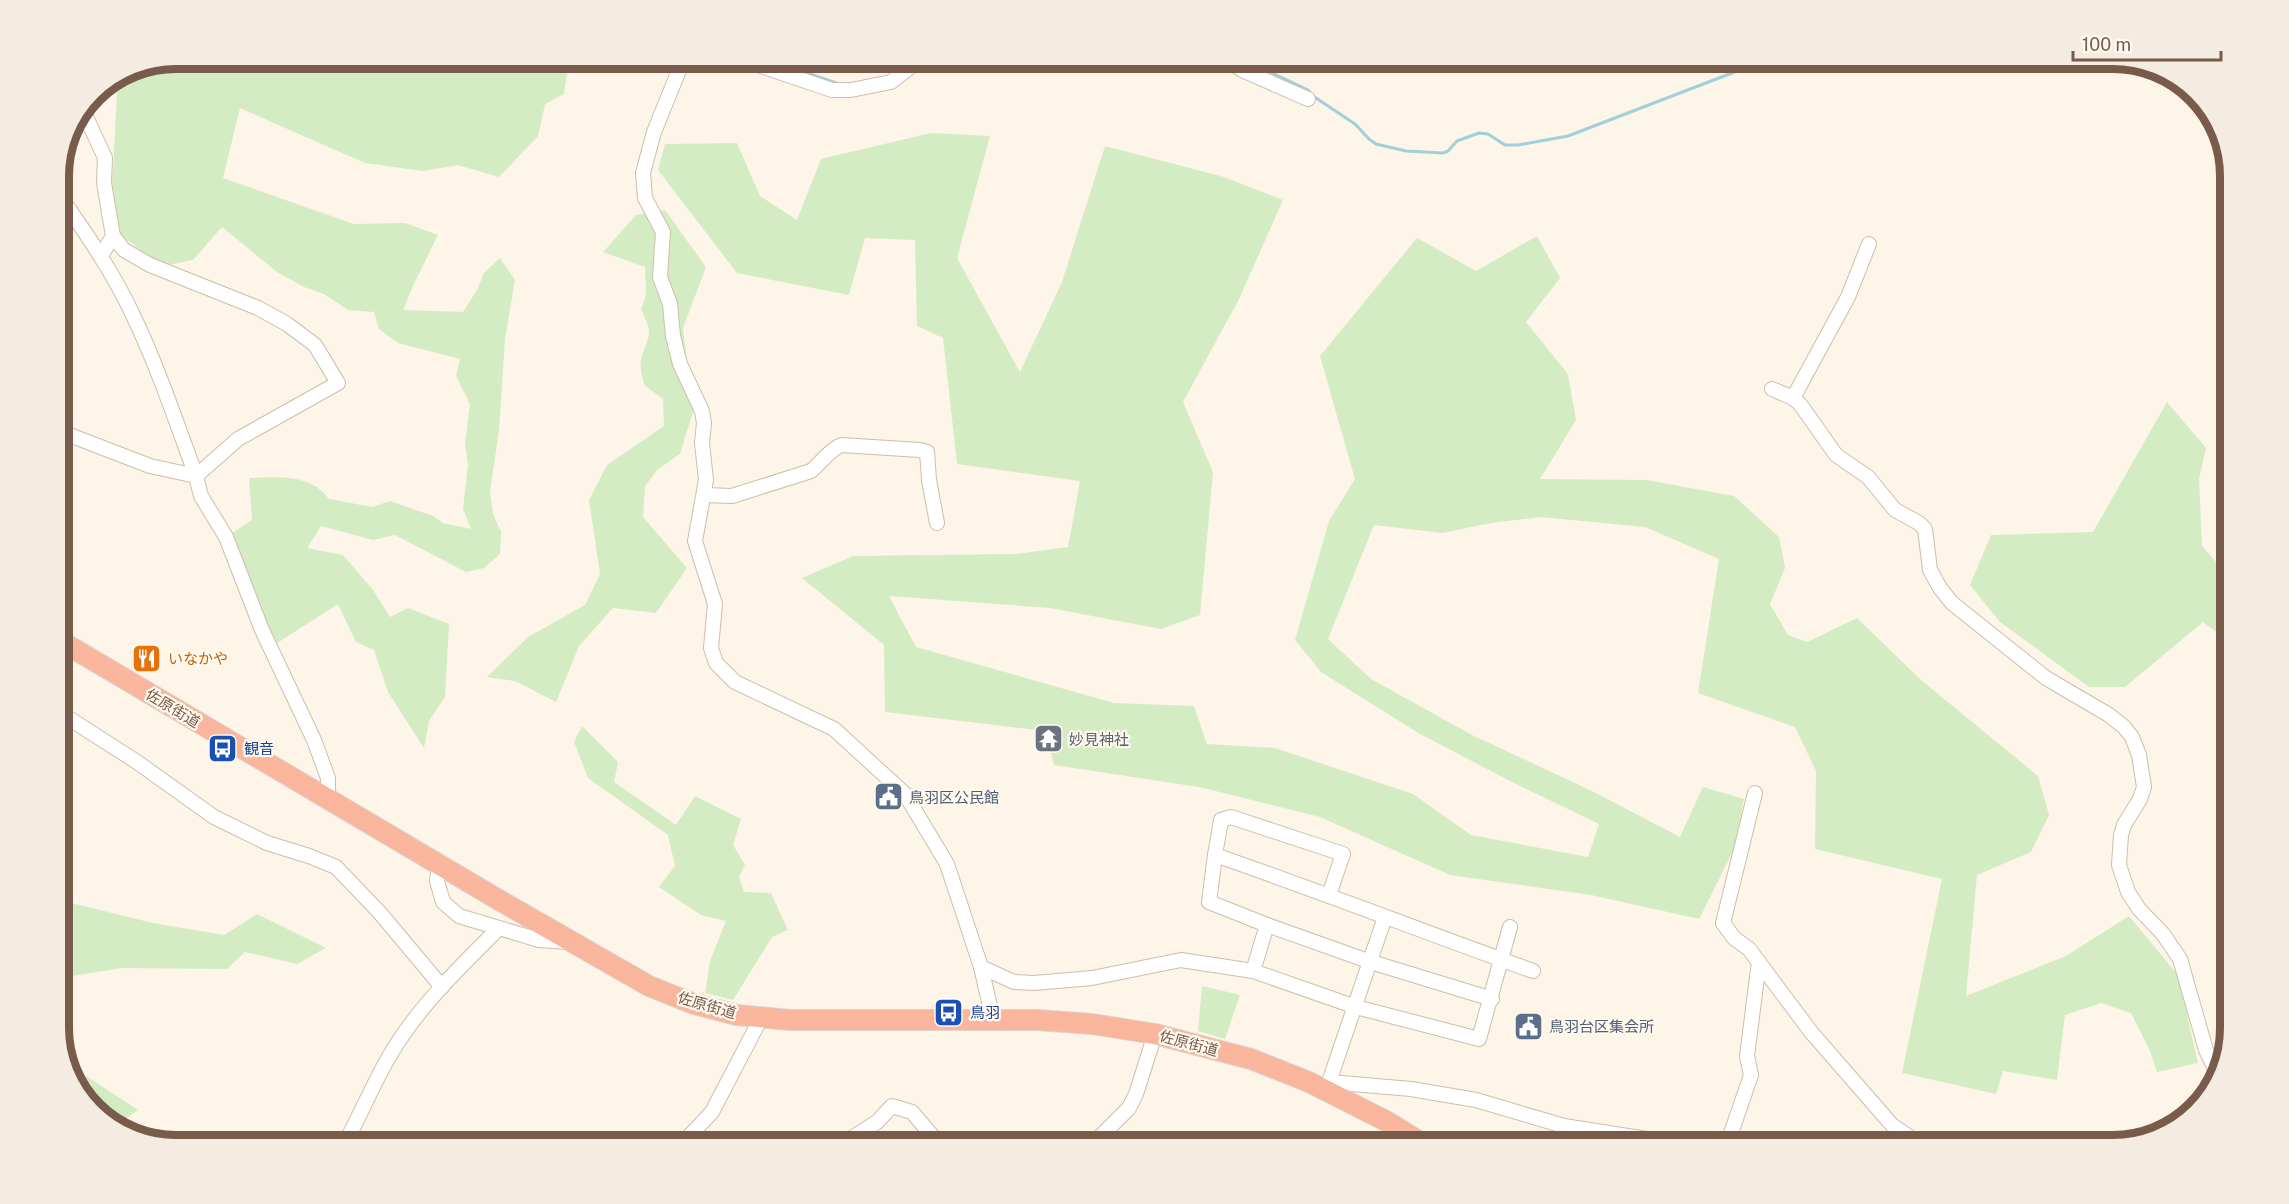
<svg xmlns="http://www.w3.org/2000/svg" width="2289" height="1204" viewBox="0 0 2289 1204" font-family="'Public Sans','Noto Sans JP',sans-serif">
<style>
.green{fill:#d4ecc4}
.lines{fill:none;stroke-linecap:round;stroke-linejoin:round}
.stream{stroke:#a0d0da;stroke-width:3}
.minor-casing{stroke:#cfbdac;stroke-width:16}
.highway-casing{stroke:#dcd4d0;stroke-width:22}
.minor{stroke:#fff;stroke-width:14}
.highway{stroke:#f9b69c;stroke-width:20}
.labels{text-anchor:middle;dominant-baseline:central;stroke-width:4.5;stroke-linejoin:round;paint-order:stroke}
.food-label{font-size:15px;fill:#c56008;stroke:#fff9ee;text-anchor:start}
.street-label{font-size:15px;fill:#785b4a;stroke:#fff9ee}
.worship-label{font-size:15px;fill:#5b616d;stroke:#fff9ee;text-anchor:start}
.transit-label{font-size:15px;fill:#164399;stroke:#fff9ee;text-anchor:start}
.service-label{font-size:15px;fill:#4e5e75;stroke:#fff9ee;text-anchor:start}
.rim{fill:none;stroke:#785b4a;stroke-width:8}
</style>
<rect width="100%" height="100%" fill="#fdf5e7"/>
<g class="green">
<path d="M176,58L569,59L564,94L545,104L538,136L499,177L458,165L423,171L365,163L240,108L223,178L354,224L405,223L438,235L412,288L403,310L463,312L477,290L484,273L500,258L515,280L505,339L499,430L490,492L493,514L501,532L500,554L484,568L466,572L395,535L373,540L321,526L307,548L343,555L373,590L390,617L408,608L449,624L445,697L429,721L424,748L388,692L374,650L356,642L338,604L271,647L226,537L252,520L249,478C277,477 310,473 329,499L372,507L390,501L433,516L443,523L471,529L463,509L468,464L465,443L470,404L456,376L460,359L398,343L379,329L374,312L348,310L324,294L304,287L277,272L222,227L193,260L164,266L148,258L132,243L117,234L112,186L118,76L131,67Z"/>
<polygon points="1462,59 1534,59 1530,62 1492,67 1467,66"/>
<polygon points="931,133 990,136 957,258 1020,372 1062,282 1105,146 1224,177 1283,200 1239,299 1183,402 1213,472 1200,615 1161,629 1050,608 889,596 916,647 1114,703 1194,706 1207,744 1275,748 1413,794 1471,835 1588,857 1599,824 1512,782 1420,734 1321,672 1295,640 1329,521 1355,479 1320,356 1417,238 1476,271 1537,236 1560,278 1526,322 1568,374 1576,420 1540,479 1647,480 1734,496 1779,537 1785,568 1770,604 1788,635 1807,642 1857,618 1921,680 2038,776 2049,815 2031,852 1977,875 1966,996 2066,956 2129,916 2178,975 2198,1063 2157,1072 2150,1051 2131,1013 2101,1003 2065,1015 2057,1080 2003,1071 1996,1094 1902,1073 1942,879 1815,849 1816,771 1795,727 1698,693 1719,559 1645,527 1541,517 1491,523 1442,533 1374,525 1328,639 1371,679 1472,735 1592,791 1680,837 1703,787 1744,799 1735,847 1699,919 1591,895 1450,875 1320,817 1199,787 1054,765 1045,731 885,712 884,645 802,578 853,556 1016,554 1068,547 1080,481 957,464 943,338 917,326 915,240 865,238 849,295 737,273 658,170 665,144 737,143 760,196 797,220 821,159"/>
<path d="M665,210L706,267L683,328L693,412L680,454L658,469L645,486L643,517L687,568L656,613L613,608L579,646L556,702L515,681L487,677L528,637L585,605L600,574L589,500L607,465L664,426L663,399L644,385C643,377 639,367 641,360C648,333 655,338 641,309L646,295L645,267L603,252L636,215Z"/>
<polygon points="2167,402 2206,448 2199,479 2202,546 2230,578 2230,642 2203,622 2125,687 2089,687 2000,622 1970,585 1991,535 2093,532"/>
<polygon points="582,726 618,762 614,782 676,825 695,796 741,819 733,845 745,865 739,876 744,892 771,893 788,930 772,937 733,1000 705,993 710,961 726,921 701,915 659,887 675,866 668,835 588,778 574,742"/>
<polygon points="59,900 153,923 224,935 257,914 326,948 297,964 245,952 227,969 123,968 59,978"/>
<polygon points="1202,986 1240,995 1225,1039 1198,1031"/>
<polygon points="68,1064 138,1110 115,1126 78,1094"/>
</g>
<g class="lines">
<g class="stream">
<polyline points="764,58 839,84"/>
<polyline points="1241,58 1308,90 1313,96 1355,124 1369,139 1376,144 1406,151 1443,153 1448,151 1457,141 1479,133 1488,134 1505,145 1518,145 1568,136 1771,58"/>
</g>
<defs>
<g id="minor">
<polyline points="684,58 654,132 643,173 645,198 663,232 660,277 670,304 673,336 680,364 702,411 704,423 702,443 706,480 695,541 715,604 711,648 716,663 735,682 834,729 905,794 947,864 981,967 993,1019"/>
<polyline points="719,58 746,61 832,90 851,90 891,82 922,58"/>
<polyline points="1224,58 1242,70 1308,99"/>
<polyline points="82,108 105,158 104,183 113,236 101,256"/>
<path d="M59,195C86,233 112,271 132,313C157,365 176,421 196,476L201,496L226,537L262,630L314,740L328,778V798"/>
<polyline points="113,236 124,250 150,265 258,308 287,324 315,345 338,383 238,439 196,476"/>
<polyline points="1772,389 1793,398 1800,404 1836,455 1868,477 1895,510 1919,523 1925,529 1930,570 1940,588 1952,603 2046,678 2109,715 2124,727 2132,737 2139,755 2144,787 2140,799 2124,825 2121,835 2119,865 2128,892 2139,909 2163,934 2180,959 2206,1050 2219,1077"/>
<polyline points="1793,398 1848,297 1869,244"/>
<polyline points="59,431 150,466 196,476"/>
<path d="M705,495L732,496L811,471C822,462 828,451 841,445L920,450L927,452L929,480L937,523"/>
<polyline points="59,712 137,762 214,817 267,843 309,856 336,867 380,913 442,987"/>
<polyline points="1755,793 1723,923 1734,938 1749,949 1811,1032 1892,1125 1921,1145"/>
<polyline points="1215,855 1221,820 1231,817 1343,854 1329,895"/>
<polyline points="439,864 437,881 443,902 459,916 539,940 567,942"/>
<polyline points="1267,925 1371,962 1492,999"/>
<path d="M1510,927L1479,1039L1356,1007L1253,971L1267,925L1209,902L1215,855C1322,892 1427,933 1533,971"/>
<polyline points="981,967 1014,982 1034,983 1092,978 1181,960 1253,971"/>
<polyline points="1330,1082 1411,1089 1476,1100 1564,1126 1685,1145"/>
<polyline points="1327,1088 1385,917"/>
<path d="M344,1145C360,1116 373,1084 390,1055C418,1007 460,967 498,929"/>
<polyline points="681,1145 712,1112 761,1018"/>
<polyline points="841,1145 877,1122 892,1106 912,1112 940,1145"/>
<polyline points="1092,1145 1129,1108 1136,1094 1155,1034"/>
<polyline points="1727,1145 1751,1075 1747,1056 1759,962"/>
</g>
<polyline id="highway" points="59,640 499,900 649,986 694,1004 737,1015 790,1020 1037,1020 1092,1024 1155,1034 1251,1059 1309,1082 1388,1122 1425,1145"/>
</defs>
<use href="#minor" class="minor-casing"/>
<use href="#highway" class="highway-casing"/>
<use href="#minor" class="minor"/>
<use href="#highway" class="highway"/>
</g>
<defs>
<symbol id="restaurant-square" viewBox="-11 -11 22 22"><rect x="-9" y="-9" width="18" height="18" rx="4" fill="#e8710a" stroke="#fff9ee"/><path d="M-5-6h1v4h1v-4h1v4h1v-4h1v5L-1.5 .5V6h-2V.5L-5-1ZM5-6V6H3V1.5H1.5Q1.5-4 5-6Z" fill="#fff"/></symbol>
<symbol id="temple-square" viewBox="-11 -11 22 22"><rect x="-9" y="-9" width="18" height="18" rx="4" fill="#6b7280" stroke="#fff9ee"/><path d="M0-6L5-2H3V0L6.5 2.5H4V6H1.5V3h-3V6H-4V2.5H-6.5L-3 0V-2H-5Z" fill="#fff"/></symbol>
<symbol id="bus-square" viewBox="-11 -11 22 22"><rect x="-9" y="-9" width="18" height="18" rx="4" fill="#1a4fb4" stroke="#fff9ee"/><path d="M-5-6H5V4H4V6H2V4H-2V6H-4V4H-5ZM-3.5-4V0h7V-4ZM-3.5 1.2v1.5H-2V1.2ZM2 1.2v1.5H3.5V1.2Z" fill="#fff"/></symbol>
<symbol id="civic-square" viewBox="-11 -11 22 22"><rect x="-9" y="-9" width="18" height="18" rx="4" fill="#5c6f8a" stroke="#fff9ee"/><path d="M-.6-6.5H3V-4.5H.6V-3L4-1V1h2V6H-6V1h2V-1L-.6-3ZM-1.2 2.5V6h2.4V2.5Z" fill="#fff"/></symbol>
</defs>
<g fill-rule="evenodd">
<use href="#restaurant-square" x="130" y="642" width="33" height="33"/>
<use href="#temple-square" x="1032" y="722" width="33" height="33"/>
<use href="#bus-square" x="206" y="732" width="33" height="33"/>
<use href="#civic-square" x="872" y="780" width="33" height="33"/>
<use href="#bus-square" x="932" y="996" width="33" height="33"/>
<use href="#civic-square" x="1512" y="1010" width="33" height="33"/>
</g>
<g class="labels">
<g class="food-label">
<text x="168" y="658">いなかや</text>
</g>
<g class="street-label">
<text transform="translate(173 708) rotate(31)">佐原街道</text>
<text transform="translate(707 1005) rotate(16)">佐原街道</text>
<text transform="translate(1189 1043) rotate(15)">佐原街道</text>
</g>
<g class="worship-label">
<text x="1069" y="739">妙見神社</text>
</g>
<g class="transit-label">
<text x="244" y="748">観音</text>
<text x="970" y="1012">鳥羽</text>
</g>
<g class="service-label">
<text x="909" y="797">鳥羽区公民館</text>
<text x="1549" y="1026">鳥羽台区集会所</text>
</g>
</g>
<path d="M0 0H2289V1204H0ZM176 69H2113A107 107 0 0 1 2220 176V1028A107 107 0 0 1 2113 1135H176A107 107 0 0 1 69 1028V176A107 107 0 0 1 176 69Z" fill="#f4ece1" fill-rule="evenodd"/>
<path class="rim" d="M176 69H2113A107 107 0 0 1 2220 176V1028A107 107 0 0 1 2113 1135H176A107 107 0 0 1 69 1028V176A107 107 0 0 1 176 69Z"/>
<path d="M2073 51v9h148v-9" fill="none" stroke="#785b4a" stroke-width="3"/>
<text x="2082" y="51" font-size="18" fill="#785b4a" stroke="#fff9ee" stroke-width="4.5" paint-order="stroke">100 m</text>
</svg>
